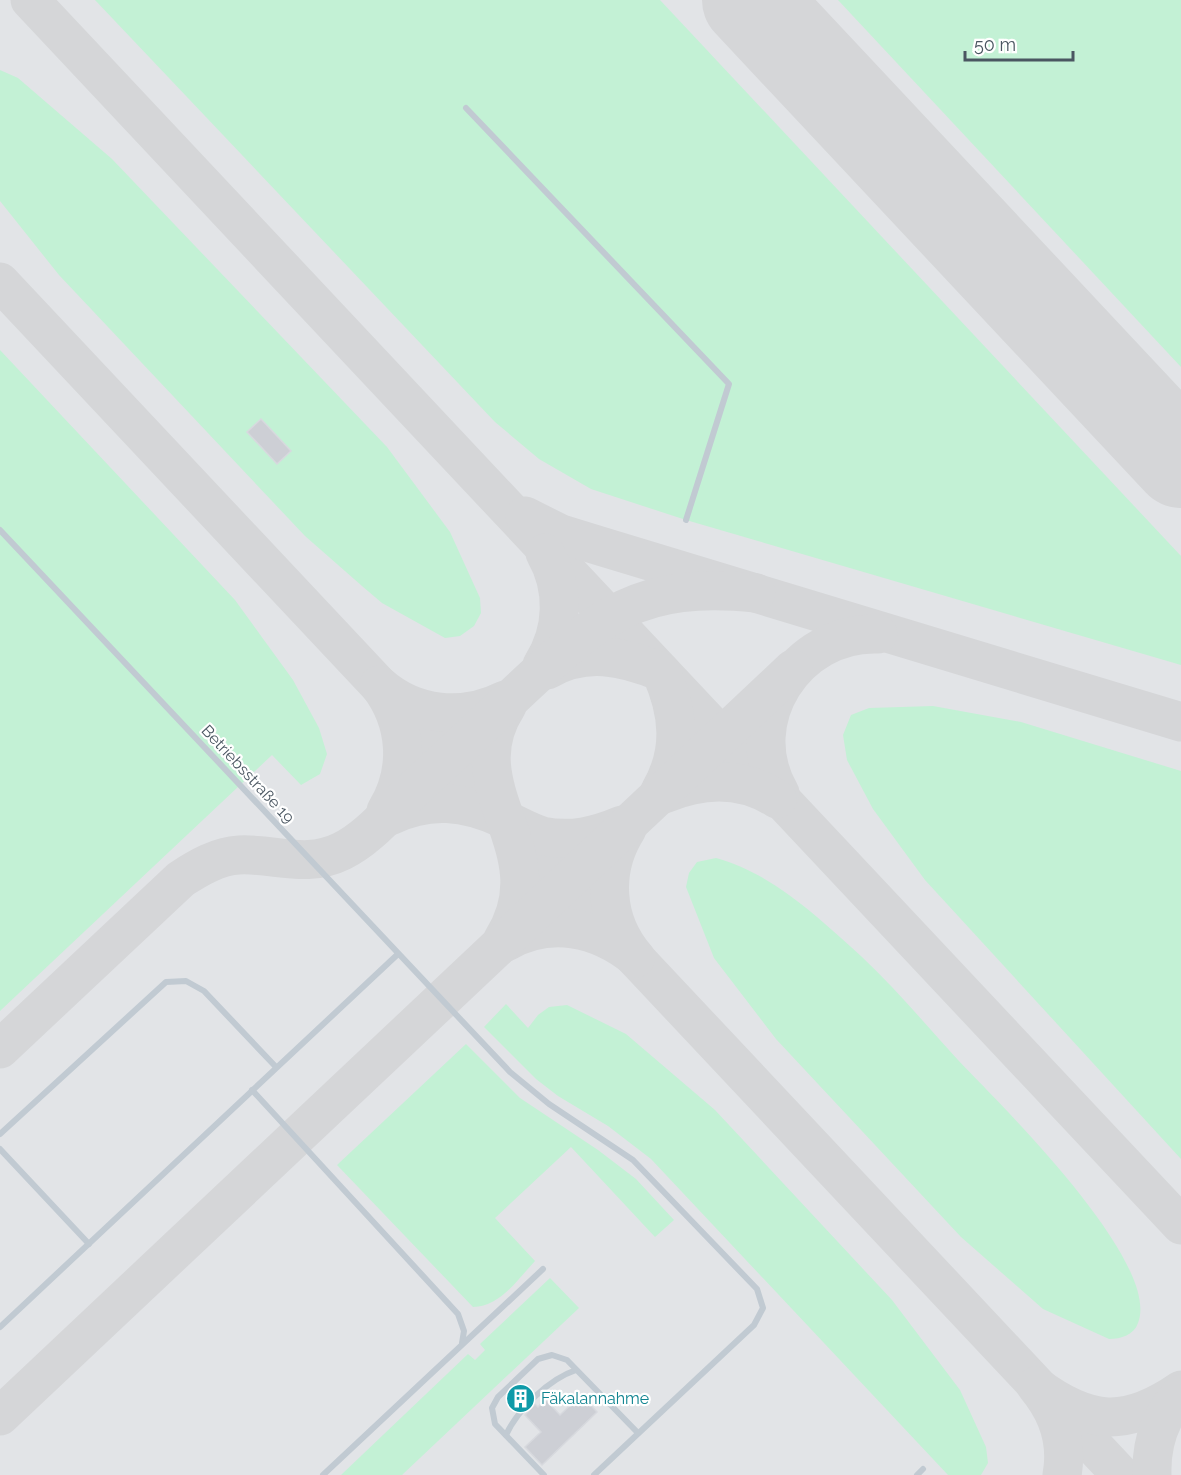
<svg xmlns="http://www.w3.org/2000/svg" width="1181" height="1475" viewBox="0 0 1181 1475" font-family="Raleway,sans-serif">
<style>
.airport{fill:#e2e4e7}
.green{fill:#c3f1d5}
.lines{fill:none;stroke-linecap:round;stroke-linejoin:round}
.taxiway{stroke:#d5d6d8;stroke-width:39}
.runway{stroke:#d5d6d8;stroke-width:96}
.building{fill:#cdcfd5;stroke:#d7d9de;stroke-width:1.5}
.service{stroke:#c1cad2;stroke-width:6}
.labels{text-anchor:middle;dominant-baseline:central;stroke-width:4.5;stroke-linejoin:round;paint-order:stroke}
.street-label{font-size:16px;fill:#4a5661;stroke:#fff}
.culture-label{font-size:16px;fill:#0d838f;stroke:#fff;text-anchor:start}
</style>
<rect width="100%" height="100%" fill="#f5f3f3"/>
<rect class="airport" x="0" y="0" width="1181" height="1475"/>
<g class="green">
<polygon points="95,0 660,0 1181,556 1181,665 686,520 591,489 539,459 495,422"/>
<polygon points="838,0 1181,0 1181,367"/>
<polygon points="0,70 18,78 112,159 387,447 450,532 480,598 481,613 474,626 460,636 445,638 382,603 362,586 305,536 59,275 0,201"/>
<polygon points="0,350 235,600 293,680 319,728 327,754 320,774 301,785 272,755 0,1011"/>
<polygon points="933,706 1021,722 1181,771 1181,1159 925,880 873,809 847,760 843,735 851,715 869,708"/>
<path d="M716,858C741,865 768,879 789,895C814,913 839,936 862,957C896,989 926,1025 958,1060C999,1103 1162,1262 1138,1323C1134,1335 1121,1339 1109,1339L1043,1309L961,1237L776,1039L714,958L686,887L689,873L697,862Z"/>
<polygon points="506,1004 528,1028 538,1015 549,1007 567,1005 626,1034 715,1110 892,1300 960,1390 986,1447 988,1463 981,1475 948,1475 651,1159 608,1126 558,1096 536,1079 484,1027"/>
<path d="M466,1044L520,1098L598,1150L636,1179L674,1220L655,1237L571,1147L495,1218L535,1261C517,1280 500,1307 473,1307L337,1165Z"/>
<polygon points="550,1278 579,1308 402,1475 341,1475 468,1354 475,1360 485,1350 480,1344"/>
</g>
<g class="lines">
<g class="taxiway">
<polyline points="30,0 1181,1225"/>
<polyline points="0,282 1121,1475"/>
<polyline points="525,516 561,534 600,546 1181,722"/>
<path d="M542,665C564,631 565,588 545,553"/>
<path d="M547,670C585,648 623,656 661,672C679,713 683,751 660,791"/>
<path d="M780,793C738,721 796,631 878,634"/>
<path d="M664,794C702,778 741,776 777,799"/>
<path d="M386,811C411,770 407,722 379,685C414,716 463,721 505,700"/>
<path d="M390,816C429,797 465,801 504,819C517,825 529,832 542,836C571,842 596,836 622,825"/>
<path d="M503,939C559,849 453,790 507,706"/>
<path d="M506,942C550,917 598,927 636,958C604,921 601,870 627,829"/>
<path d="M0,1049L181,879C198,868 218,856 239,855C275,853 306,869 342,851C369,838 392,809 414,789C450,756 485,723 520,690C600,615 640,581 756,593"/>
<polyline points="0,1416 793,669"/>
<path d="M1062,1475C1068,1442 1057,1411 1036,1386C1089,1425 1126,1428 1181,1390"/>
<path d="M1152,1475C1151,1444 1160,1416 1181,1394"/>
</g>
<polyline class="runway" points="750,0 1181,460"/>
</g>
<g class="building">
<polygon points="261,419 291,451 277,464 247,432"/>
<polygon points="518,1386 528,1396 518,1407 507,1395"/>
<polygon points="581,1395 597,1412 542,1465 525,1447 541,1432 525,1415 535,1404 538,1407 545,1399 560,1415"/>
</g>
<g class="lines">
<g class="service">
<polyline points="466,108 729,384 686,520"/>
<polyline points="0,530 510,1072 549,1104 633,1160 757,1289 763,1308 754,1325 594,1475"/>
<polyline points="252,1090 458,1314 464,1331 462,1343"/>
<polyline points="0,1134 166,982 186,981 204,991 276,1067"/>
<polyline points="0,1149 89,1244"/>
<polyline points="0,1327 398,954"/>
<path d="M506,1435C518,1409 549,1379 576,1370"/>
<polyline points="323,1475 543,1269"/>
<polyline points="544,1475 495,1424 492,1408 498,1397 538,1359 552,1355 567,1360 638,1433"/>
<polyline points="917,1475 923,1469"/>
</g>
</g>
<defs>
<symbol id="building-disc" viewBox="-11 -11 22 22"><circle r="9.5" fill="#0f9aa8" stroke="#fff"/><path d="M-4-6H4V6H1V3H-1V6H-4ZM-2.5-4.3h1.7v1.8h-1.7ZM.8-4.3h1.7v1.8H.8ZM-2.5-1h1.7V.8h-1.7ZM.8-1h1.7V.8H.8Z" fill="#fff"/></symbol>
</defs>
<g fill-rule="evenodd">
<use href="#building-disc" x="504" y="1382" width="33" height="33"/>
</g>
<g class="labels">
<g class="street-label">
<text transform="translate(248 774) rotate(47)">Betriebsstraße 19</text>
</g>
<g class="culture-label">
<text x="541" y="1398">Fäkalannahme</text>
</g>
</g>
<path d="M965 51v9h108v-9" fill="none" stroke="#4a5661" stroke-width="3"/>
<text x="974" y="51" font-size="18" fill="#4a5661" stroke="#ffffff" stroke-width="4.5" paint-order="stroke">50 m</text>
</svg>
